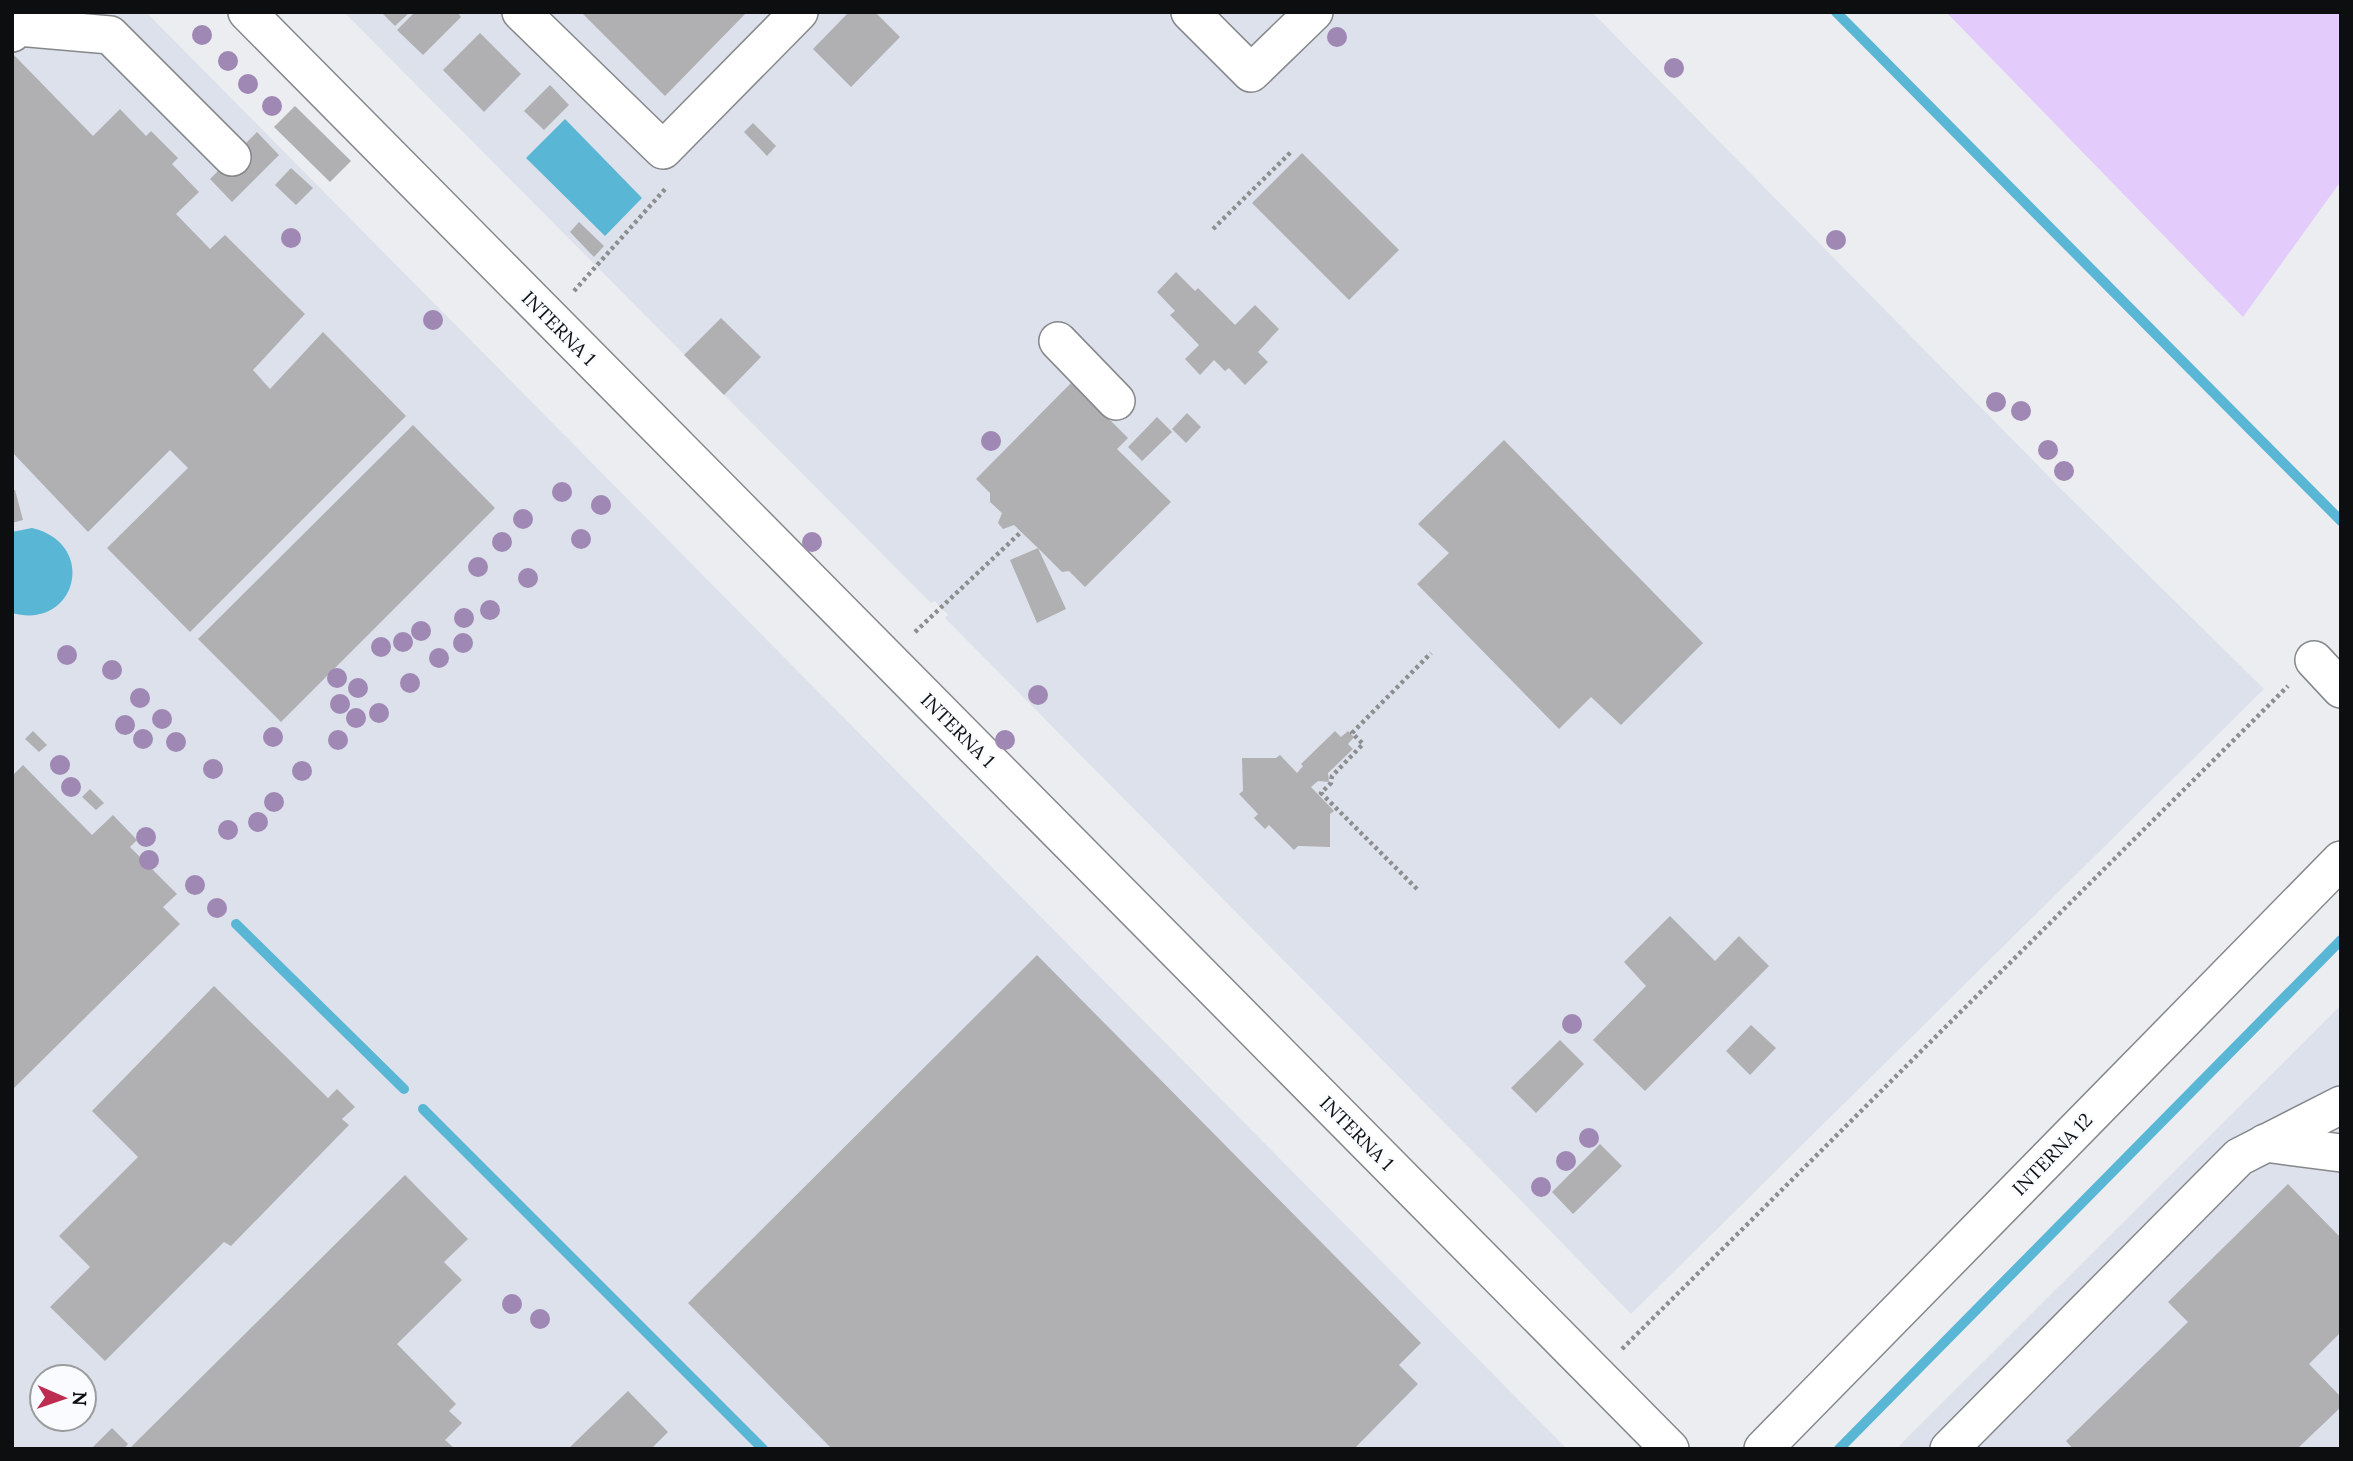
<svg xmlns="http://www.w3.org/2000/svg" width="2353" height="1461" viewBox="0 0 2353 1461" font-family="Lora,serif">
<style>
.built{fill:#dce1eb;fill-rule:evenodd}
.green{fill:#e3cbfc}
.water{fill:#59b6d4}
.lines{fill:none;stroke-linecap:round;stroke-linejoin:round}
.stream{stroke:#59b6d4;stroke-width:10}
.building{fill:#b0b0b3}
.minor-casing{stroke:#85878a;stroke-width:40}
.path{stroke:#8d8e90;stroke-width:4.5;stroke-dasharray:3.5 3.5;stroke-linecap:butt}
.minor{stroke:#fff;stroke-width:37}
.tree{fill:#9f88b4}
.labels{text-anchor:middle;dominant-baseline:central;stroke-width:5;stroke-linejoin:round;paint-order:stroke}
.street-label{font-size:19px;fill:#0d0e0f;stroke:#f9fbfe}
</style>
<rect width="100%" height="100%" fill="#ecedf1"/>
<g class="built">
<path d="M12,12H146L1567,1449H12ZM42,1377H84V1419H42Z"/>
<polygon points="344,12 1592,12 2061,489 2264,689 1631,1314 1501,1180 945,618 948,615 935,601 931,603 907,579"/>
<polygon points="2341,1005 2341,1449 1896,1449"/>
</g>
<polygon class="green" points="1946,12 2341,12 2341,181 2243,317"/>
<g class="water">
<polygon points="565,119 642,198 605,236 526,158"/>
<path d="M32,528C99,544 76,631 12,613V532Z"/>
</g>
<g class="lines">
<g class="stream">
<polyline points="1836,12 2341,521"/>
<polyline points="236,924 404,1089"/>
<polyline points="423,1109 763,1449"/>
<polyline points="1839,1449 2341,940"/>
</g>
</g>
<g class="building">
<polygon points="381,12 410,12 395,26"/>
<polygon points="415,12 457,12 461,17 423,55 397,30"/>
<polygon points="581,12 747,12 665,96"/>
<polygon points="849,12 875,12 900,37 851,87 813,49"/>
<polygon points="480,33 521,74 484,112 443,70"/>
<polygon points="12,53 93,136 120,109 146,136 151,131 178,158 172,164 199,192 176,214 210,249 225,235 305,314 253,370 270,389 323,332 406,416 190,632 107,548 188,468 170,450 88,532 12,452"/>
<polygon points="550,85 569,105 544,130 524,111"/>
<polygon points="295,106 351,161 330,182 274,127"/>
<polygon points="753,123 776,146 767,156 744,132"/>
<polygon points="257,132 279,155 232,202 210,179"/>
<polygon points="1302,153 1399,250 1349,300 1252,203"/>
<polygon points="291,168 313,188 296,205 275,185"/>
<polygon points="579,222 604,246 594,257 570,232"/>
<polygon points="1176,272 1195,291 1198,288 1235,325 1255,305 1279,329 1258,352 1268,362 1245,385 1229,368 1225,371 1214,360 1200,375 1185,359 1199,345 1170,315 1175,311 1157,292"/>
<polygon points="721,318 761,357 724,395 684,355"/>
<polygon points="1072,382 1128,438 1117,449 1171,502 1085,587 1069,571 1062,572 1038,548 1066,609 1037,623 1010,560 1038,548 1014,525 1003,529 998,523 1002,513 990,502 990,493 976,479"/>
<polygon points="1187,413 1201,427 1186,443 1172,429"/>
<polygon points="1157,417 1172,432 1142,461 1128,447"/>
<polygon points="413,425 495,508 281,722 198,639"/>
<polygon points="1504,440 1703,643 1621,725 1591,697 1559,729 1417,584 1449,553 1418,524"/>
<polygon points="12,490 15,490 23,520 12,523"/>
<polygon points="33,731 47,745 39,752 25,739"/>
<polygon points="1335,731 1341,737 1348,731 1354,737 1348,744 1353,749 1328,773 1329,782 1318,781 1311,787 1334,811 1330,814 1330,847 1298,846 1294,850 1269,825 1265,829 1254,818 1258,814 1239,794 1243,791 1242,758 1276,758 1280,755 1297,773 1303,766 1301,764"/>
<polygon points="23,765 92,835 113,815 137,840 130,847 177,894 163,907 180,924 12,1090 12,776"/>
<polygon points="90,789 104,803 96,810 82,797"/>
<polygon points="1670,916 1715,961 1739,936 1769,966 1645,1091 1593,1040 1646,986 1624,962"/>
<polygon points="1037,955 1421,1343 1399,1365 1418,1384 1354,1449 832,1449 688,1303"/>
<polygon points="214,986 328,1098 337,1089 355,1107 342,1119 349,1125 231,1246 224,1242 105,1361 50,1307 90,1267 59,1236 138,1157 92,1111"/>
<polygon points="1751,1025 1776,1048 1750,1075 1726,1051"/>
<polygon points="1560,1040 1584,1064 1536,1113 1511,1088"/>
<polygon points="1600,1144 1622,1166 1573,1214 1552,1192"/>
<polygon points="405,1175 468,1239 444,1262 462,1280 397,1344 456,1404 449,1411 462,1423 445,1440 455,1449 134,1449 131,1447"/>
<polygon points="2288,1184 2341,1238 2341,1332 2309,1364 2341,1397 2341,1407 2297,1449 2073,1449 2066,1441 2188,1322 2168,1302"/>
<polygon points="628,1391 668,1432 651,1449 568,1449"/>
<polygon points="112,1428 128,1444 124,1449 91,1449"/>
</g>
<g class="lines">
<defs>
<g id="minor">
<polyline points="247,12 1670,1449"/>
<polyline points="521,12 663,150 799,12"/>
<polyline points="1190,12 1251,73 1314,12"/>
<polyline points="12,33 18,27 110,35 232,157"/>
<polyline points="1058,341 1116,401"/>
<polyline points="2314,660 2341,689"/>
<polyline points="2265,1143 2341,1153"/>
<polyline points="1763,1449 2341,860"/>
<polyline points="1949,1449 2239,1157 2341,1105"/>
</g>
</defs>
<use href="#minor" class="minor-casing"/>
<g class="path">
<polyline points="1213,229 1292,151"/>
<polyline points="574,291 666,188"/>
<polyline points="915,632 1021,532"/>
<polyline points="1417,889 1321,793 1331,783 1332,776 1363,744 1352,733 1431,653"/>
<polyline points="1622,1349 2288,686"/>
</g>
<use href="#minor" class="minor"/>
</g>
<g class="tree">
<circle cx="202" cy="35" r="10"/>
<circle cx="1337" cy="37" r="10"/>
<circle cx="228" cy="61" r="10"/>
<circle cx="1674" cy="68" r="10"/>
<circle cx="248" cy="84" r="10"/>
<circle cx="272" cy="106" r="10"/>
<circle cx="291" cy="238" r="10"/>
<circle cx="1836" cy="240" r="10"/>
<circle cx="433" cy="320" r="10"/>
<circle cx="1996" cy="402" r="10"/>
<circle cx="2021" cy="411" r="10"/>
<circle cx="991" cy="441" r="10"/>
<circle cx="2048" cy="450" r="10"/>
<circle cx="2064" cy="471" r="10"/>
<circle cx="562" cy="492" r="10"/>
<circle cx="601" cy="505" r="10"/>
<circle cx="523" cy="519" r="10"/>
<circle cx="581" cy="539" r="10"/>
<circle cx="502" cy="542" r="10"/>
<circle cx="812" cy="542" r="10"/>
<circle cx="478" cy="567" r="10"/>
<circle cx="528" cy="578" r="10"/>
<circle cx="490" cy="610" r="10"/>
<circle cx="464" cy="618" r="10"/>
<circle cx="421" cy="631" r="10"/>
<circle cx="403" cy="642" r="10"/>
<circle cx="463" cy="643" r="10"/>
<circle cx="381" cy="647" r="10"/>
<circle cx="67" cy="655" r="10"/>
<circle cx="439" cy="658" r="10"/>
<circle cx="112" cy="670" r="10"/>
<circle cx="337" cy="678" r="10"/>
<circle cx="410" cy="683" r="10"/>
<circle cx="358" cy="688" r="10"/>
<circle cx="1038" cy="695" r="10"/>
<circle cx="140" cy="698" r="10"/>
<circle cx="340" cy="704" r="10"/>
<circle cx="379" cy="713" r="10"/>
<circle cx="356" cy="718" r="10"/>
<circle cx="162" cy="719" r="10"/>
<circle cx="125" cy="725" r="10"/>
<circle cx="273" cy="737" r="10"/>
<circle cx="143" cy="739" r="10"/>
<circle cx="338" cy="740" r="10"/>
<circle cx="1005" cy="740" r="10"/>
<circle cx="176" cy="742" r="10"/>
<circle cx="60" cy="765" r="10"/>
<circle cx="213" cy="769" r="10"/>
<circle cx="302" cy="771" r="10"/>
<circle cx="71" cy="787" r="10"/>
<circle cx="274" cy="802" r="10"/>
<circle cx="258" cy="822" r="10"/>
<circle cx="228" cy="830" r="10"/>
<circle cx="146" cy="837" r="10"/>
<circle cx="149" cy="860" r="10"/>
<circle cx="195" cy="885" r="10"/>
<circle cx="217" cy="908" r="10"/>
<circle cx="1572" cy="1024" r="10"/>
<circle cx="1589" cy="1138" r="10"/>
<circle cx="1566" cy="1161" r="10"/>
<circle cx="1541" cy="1187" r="10"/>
<circle cx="512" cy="1304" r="10"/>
<circle cx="540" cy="1319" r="10"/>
</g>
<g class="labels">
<g class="street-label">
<text transform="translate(559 328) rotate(45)">INTERNA 1</text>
<text transform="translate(958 730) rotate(45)">INTERNA 1</text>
<text transform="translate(1357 1133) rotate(45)">INTERNA 1</text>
<text transform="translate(2052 1154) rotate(-46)">INTERNA 12</text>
</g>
</g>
<rect width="2353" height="1461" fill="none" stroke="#0d0e0f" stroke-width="28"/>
<g transform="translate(63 1398) rotate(92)"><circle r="33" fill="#f9fbfe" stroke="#9b9c9e" stroke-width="2"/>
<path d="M0-5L12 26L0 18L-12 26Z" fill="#bd2d51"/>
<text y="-10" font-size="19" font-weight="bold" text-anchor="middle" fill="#0d0e0f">N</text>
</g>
</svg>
